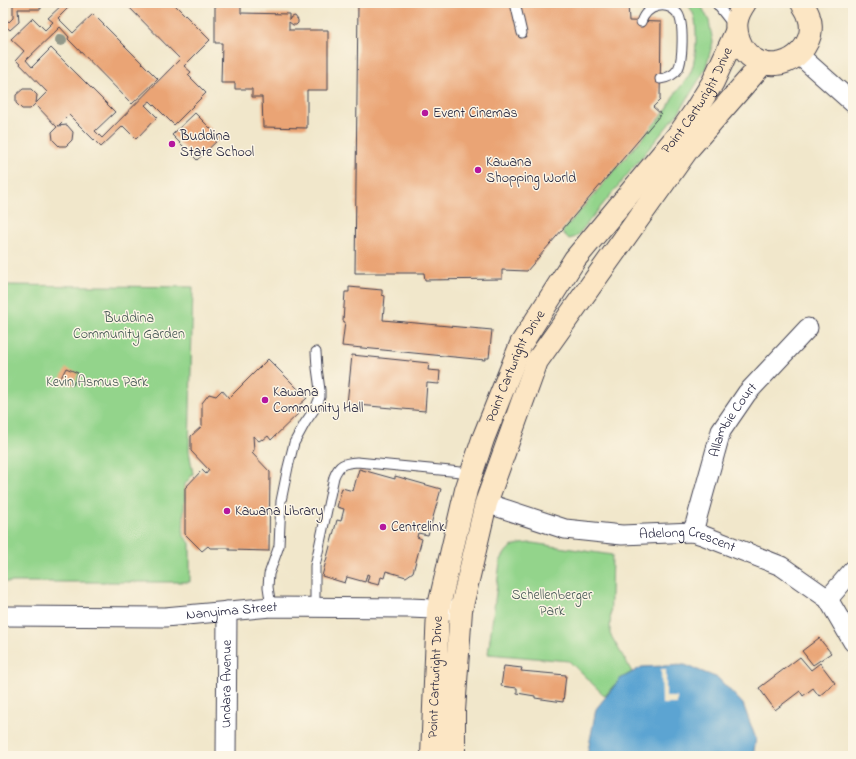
<svg xmlns="http://www.w3.org/2000/svg" width="856" height="759" viewBox="0 0 856 759" font-family="'Indie Flower',sans-serif">
<style>
.green{fill:#93d48b;stroke:#5a7b63}
.water{fill:#5ba4d2;stroke:#3e6386}
.pier{fill:#f1e7cb}
.building{fill:#eaa474}
.lines{fill:none;stroke-linecap:round;stroke-linejoin:round}
.lane-casing{stroke:#414051;stroke-width:11}
.street-casing{stroke:#414051;stroke-width:21}
.secondary-casing{stroke:#414051;stroke-width:24}
.lane{stroke:#fff;stroke-width:9}
.street{stroke:#fff;stroke-width:19}
.secondary{stroke:#fce6c4;stroke-width:22}
.tree{fill:#929889}
.poi-dot{fill:#b5179e;stroke:#fcf5e5;stroke-width:1.5}
.labels{text-anchor:middle;dominant-baseline:central;stroke-width:3;stroke-linejoin:round;paint-order:stroke}
.street-label{font-size:14px;fill:#22223b;stroke:#fcf5e5}
.poi-label{font-size:14px;fill:#22223b;stroke:#fcf5e5;text-anchor:start}
.park-label{font-size:14px;fill:#445753;stroke:#fcf5e5}
</style>
<rect width="100%" height="100%" fill="#fcf5e5"/>
<filter id="ink" filterUnits="userSpaceOnUse"><feTurbulence type="fractalNoise" baseFrequency=".025" numOctaves="2"/><feDisplacementMap in="SourceGraphic" scale="8" xChannelSelector="R" yChannelSelector="G"/><feConvolveMatrix kernelMatrix="1 2 1 2 8 2 1 2 1" color-interpolation-filters="sRGB"/></filter>
<filter id="wash" filterUnits="userSpaceOnUse"><feTurbulence type="fractalNoise" baseFrequency=".012" numOctaves="4" result="noise"/><feDisplacementMap in="SourceGraphic" scale="16" xChannelSelector="R" yChannelSelector="G"/><feGaussianBlur stdDeviation="0.9" result="paint"/><feColorMatrix in="noise" values="0 0 0 0 0 0 0 0 0 0 0 0 0 0 0 0 0 1.4 0 .05"/><feComposite in="paint" operator="in"/></filter>
<g filter="url(#wash)">
<rect width="100%" height="100%" fill="#f1e7cb"/>
<g class="green">
<path d="M687,3H700L709,21L713,42L705,70L679,112L576,237L569,239L562,232L668,108C673,93 680,89 688,77C697,65 697,34 695,19C694,14 690,7 687,3Z"/>
<polygon points="3,285 193,287 189,451 193,474 185,484 183,535 190,543 190,582 3,582"/>
<path d="M532,543L612,555L610,634L632,672L620,679L605,696L569,661L488,654L500,562C508,545 514,544 532,543Z"/>
</g>
<polygon class="water" points="685,665 718,678 743,704 756,739 753,756 587,756 596,709 620,679 642,667"/>
<polygon class="pier" points="661,669 666,669 666,697 677,697 677,704 662,704"/>
<g id="blocks">
<g class="building">
<polygon points="13,3 41,3 41,9 18,9 19,22 10,30 3,24 3,16 9,22 13,18"/>
<polygon points="64,3 73,3 58,18 73,33 93,14 158,79 132,104 68,39 69,37 60,27 26,60 32,67 51,48 115,112 95,131 102,138 180,59 125,3 173,3 210,40 184,66 191,72 188,75 206,93 174,125 150,101 145,105 157,117 136,139 123,126 101,147 69,115 58,126 67,125 73,132 72,140 66,146 59,146 53,140 52,132 57,127 35,104 30,109 22,109 16,103 16,95 23,89 31,89 37,95 36,103 47,92 16,60 24,51 11,39 33,18 45,30 53,22 48,18"/>
<polygon points="217,3 225,3 225,6 241,6 241,13 289,14 289,20 291,17 295,16 298,20 298,23 296,25 293,25 289,22 289,30 328,30 328,90 307,90 307,128 263,127 262,97 252,97 252,89 235,89 235,83 221,83 222,43 215,43 215,6 217,6"/>
<polygon points="358,3 628,3 629,21 661,22 660,100 653,107 661,114 527,271 502,270 502,279 425,280 424,273 355,273"/>
<polygon points="195,113 220,138 197,160 172,135"/>
<polygon points="349,287 382,290 382,295 385,296 383,320 492,330 489,358 485,358 485,360 342,346 345,322 343,321 345,292 349,292"/>
<polygon points="352,355 429,363 428,370 440,371 439,384 427,383 425,411 347,404"/>
<polygon points="268,359 307,398 297,407 301,411 271,440 268,436 263,440 262,439 259,441 253,436 254,450 252,453 270,472 269,551 229,550 229,548 210,548 208,546 202,551 185,534 185,488 202,470 206,474 209,470 191,451 191,436 202,426 202,403 209,394 216,396 222,390 229,398"/>
<polygon points="66,368 78,373 73,385 60,380"/>
<polygon points="359,469 395,479 395,476 441,489 428,535 418,533 417,537 422,539 413,572 406,577 386,571 384,578 381,577 379,585 367,582 369,575 367,574 365,582 347,577 345,583 322,576 337,520 341,521 344,509 337,507 342,488 353,491"/>
<polygon points="819,638 831,653 813,665 802,651"/>
<polygon points="800,657 811,670 820,663 835,683 819,696 813,688 803,696 800,691 775,710 759,688"/>
<polygon points="504,666 522,668 521,671 566,675 563,702 535,698 535,696 517,693 517,688 501,686"/>
</g>
</g>
</g>
<g filter="url(#ink)">
<use href="#blocks" fill-opacity="0" stroke="#414051" stroke-width="1"/>
<g class="lines">
<defs>
<g id="lane">
<polyline points="515,3 522,33"/>
<polyline points="716,3 734,26"/>
<path d="M641,22C647,5 667,0 678,14C684,23 683,60 678,69C674,75 668,78 660,79"/>
<polyline points="271,607 268,587 269,574 279,546 281,501 288,467 294,443 305,423 316,407 320,397 320,390 317,368 316,352"/>
<path d="M315,608V566L334,477C339,464 344,463 357,462L471,473"/>
</g>
<g id="street">
<polyline points="799,55 853,103"/>
<path id="s1" d="M486,503L565,529L622,535L693,532L702,535L781,566L828,599L853,642"/>
<path id="s2" d="M693,532L721,431L747,393L808,328"/>
<polyline points="828,599 853,570"/>
<path id="s3" d="M3,616L165,617L271,607L410,608L454,610"/>
<path id="s4" d="M226,756L227,611"/>
</g>
<g id="secondary">
<path d="M745,3C736,16 734,26 739,40C752,76 800,70 810,35C811,30 811,22 809,17C808,12 804,7 802,3"/>
<path id="s5" d="M432,756L438,610L466,490L483,439L521,344L575,259L679,134L695,111L713,82L736,32"/>
<polyline points="454,756 454,711 461,610 486,503 537,361 688,149 763,63"/>
</g>
</defs>
<use href="#lane" class="lane-casing"/>
<use href="#street" class="street-casing"/>
<use href="#secondary" class="secondary-casing"/>
<use href="#lane" class="lane"/>
<use href="#street" class="street"/>
<use href="#secondary" class="secondary"/>
</g>
<circle class="tree" cx="61" cy="40" r="6"/>
</g>
<g class="poi-dot">
<circle cx="425" cy="113" r="4"/>
<circle cx="172" cy="144" r="4"/>
<circle cx="478" cy="170" r="4"/>
<circle cx="265" cy="400" r="4"/>
<circle cx="227" cy="511" r="4"/>
<circle cx="383" cy="527" r="4"/>
</g>
<g class="labels">
<g class="street-label">
<text stroke="none"><textPath href="#s5" startOffset="727">Point Cartwright Drive</textPath></text>
<text stroke="none"><textPath href="#s5" startOffset="403">Point Cartwright Drive</textPath></text>
<text stroke="none"><textPath href="#s2" startOffset="120">Allambie Court</textPath></text>
<text stroke="none"><textPath href="#s1" startOffset="207">Adelong Crescent</textPath></text>
<text stroke="none"><textPath href="#s3" startOffset="229">Nanyima Street</textPath></text>
<text stroke="none"><textPath href="#s5" startOffset="79">Point Cartwright Drive</textPath></text>
<text stroke="none"><textPath href="#s4" startOffset="72">Undara Avenue</textPath></text>
</g>
<g class="poi-label">
<text x="433" y="113">Event Cinemas</text>
<text x="180" y="136">Buddina<tspan x="180" dy="16">State School</tspan></text>
<text x="486" y="162">Kawana<tspan x="486" dy="16">Shopping World</tspan></text>
<text x="273" y="392">Kawana<tspan x="273" dy="16">Community Hall</tspan></text>
<text x="235" y="511">Kawana Library</text>
<text x="391" y="527">Centrelink</text>
</g>
<g class="park-label">
<text x="129" y="318">Buddina<tspan x="129" dy="16">Community Garden</tspan></text>
<text x="97" y="382">Kevin Asmus Park</text>
<text x="552" y="595">Schellenberger<tspan x="552" dy="16">Park</tspan></text>
</g>
</g>
<rect width="856" height="759" fill="none" stroke="#fcf5e5" stroke-width="16"/>
</svg>
